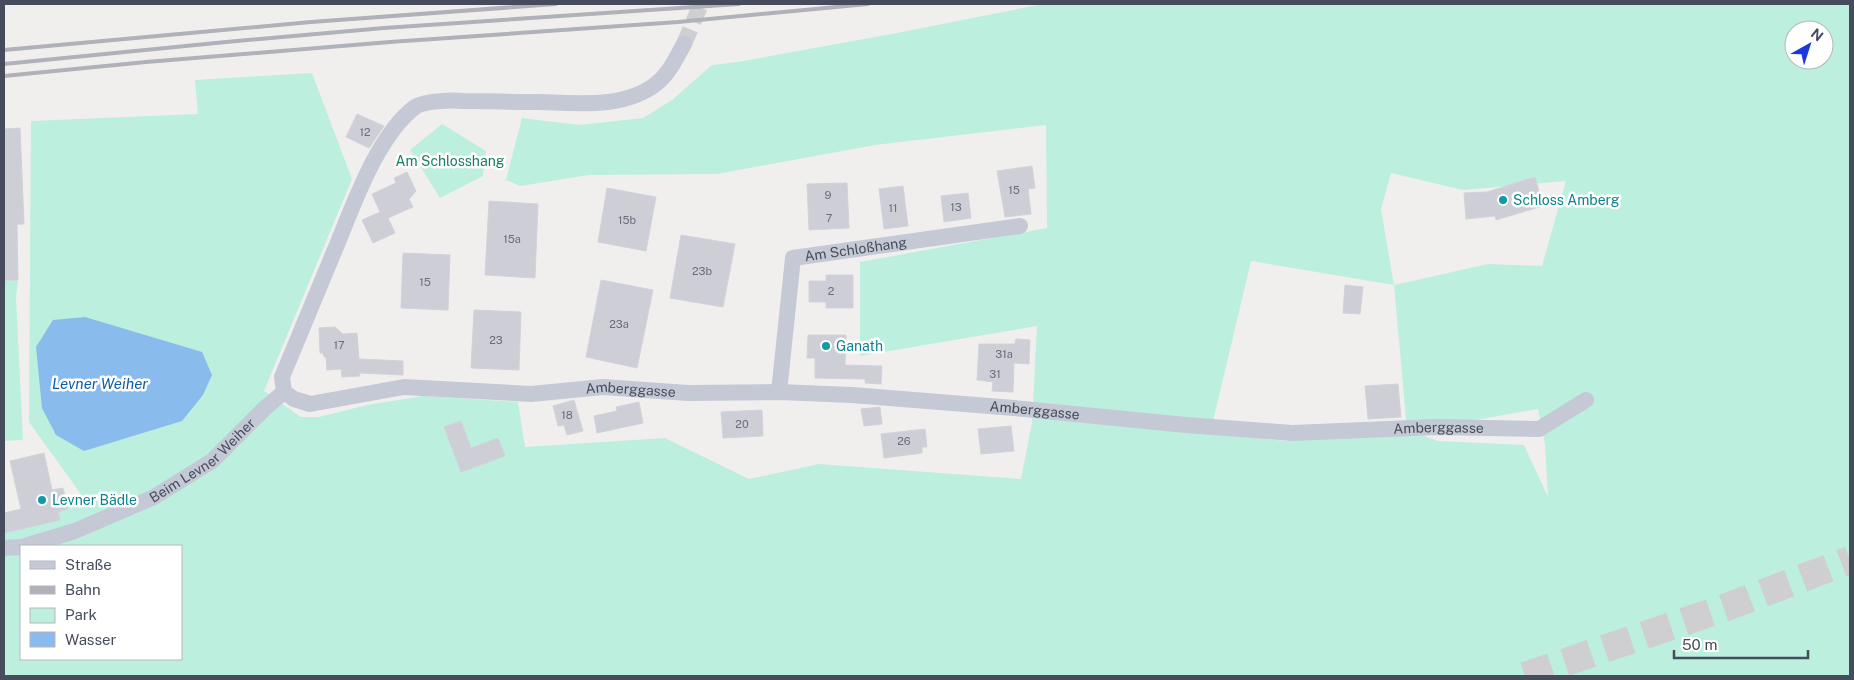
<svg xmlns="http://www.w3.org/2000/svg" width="1854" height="680" viewBox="0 0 1854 680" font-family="'Public Sans',sans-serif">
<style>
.green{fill:#bcefde;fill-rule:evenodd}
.water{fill:#89bbec}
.building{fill:#cecfd6;stroke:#d2d2da}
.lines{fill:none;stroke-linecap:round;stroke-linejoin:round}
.street-tunnel{stroke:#cfced1;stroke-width:16;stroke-dasharray:16 8;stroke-linecap:butt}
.highway-tunnel{stroke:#cfced1;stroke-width:28;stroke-dasharray:28 14;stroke-linecap:butt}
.street{stroke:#c5c9d6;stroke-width:16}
.rail{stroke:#b0b1b9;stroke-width:4}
.culture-dot{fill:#0f9aa8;stroke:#fff;stroke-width:2}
.labels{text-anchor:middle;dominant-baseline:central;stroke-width:5;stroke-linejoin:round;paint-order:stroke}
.number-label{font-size:11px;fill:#686d7a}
.park-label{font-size:14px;fill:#177d67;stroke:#fff}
.culture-label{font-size:14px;fill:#0d838f;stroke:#fff;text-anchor:start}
.street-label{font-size:14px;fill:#464c5c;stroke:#fff}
.water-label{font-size:15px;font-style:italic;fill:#0c5ca9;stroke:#fff}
</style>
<rect width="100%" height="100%" fill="#f1efee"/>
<g class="green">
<path d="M1043,4H1850V676H4V529L83,497L29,422L31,121L198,114L195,80L312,73L352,179L264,391L301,417H319L367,405L423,396L518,402L525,447L665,438L749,479L819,464L1021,479L1032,422L1037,326L860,356V262L1047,228L1046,125L875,145L717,174L589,175L520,186L506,180L522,118L579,125L643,118L672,100L712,65L738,62L897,33ZM1794,30H1824V60H1794ZM1391,173L1463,190L1566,181L1542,266L1488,264L1394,285L1381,209ZM1251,261L1394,285L1407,430L1285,441L1210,434ZM1538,409L1545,445L1548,497L1524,445L1438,441L1408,430L1436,427ZM21,546H181V659H21Z"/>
<polygon points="442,124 486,151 483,176 440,198 410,150"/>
<polygon points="20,128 24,224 17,225 18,280 16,297 23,440 4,441 4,129"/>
</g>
<polygon class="water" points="85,317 202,352 212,375 203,395 182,421 84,451 56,435 42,408 36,347 53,320"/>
<g class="building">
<polygon points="357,114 384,126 369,148 346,137"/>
<polygon points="20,128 24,224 17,224 18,280 4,280 4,129"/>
<polygon points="1032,166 1035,188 1028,189 1031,214 1005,217 997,171"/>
<polygon points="407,172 416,191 409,199 413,207 388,218 395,233 373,243 362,220 380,212 372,194 396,183 394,178"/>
<polygon points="1535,177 1543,206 1496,220 1495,216 1466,219 1464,193 1487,192"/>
<polygon points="847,183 849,228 809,230 807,184"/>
<polygon points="903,186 908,226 884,229 879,189"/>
<polygon points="607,188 656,197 646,251 598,242"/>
<polygon points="968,193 971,218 944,222 941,196"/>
<polygon points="489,201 538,204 535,278 485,275"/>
<polygon points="681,235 735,244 723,307 670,298"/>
<polygon points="403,253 450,255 448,310 401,308"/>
<polygon points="826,275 853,275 853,308 826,308 826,302 809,302 809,281 826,281"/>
<polygon points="601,280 653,290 637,368 586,357"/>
<polygon points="1345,285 1363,287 1360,314 1343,313"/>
<polygon points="474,310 521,312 519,370 471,368"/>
<polygon points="335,327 343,334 357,333 359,359 403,361 403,375 359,373 360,376 342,377 341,369 327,370 326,357 324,357 323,353 320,353 319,328"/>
<polygon points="808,335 846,335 845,365 882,366 881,384 865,383 865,379 815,378 815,358 807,358"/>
<polygon points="1016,339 1030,340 1029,364 1014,363 1013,392 992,391 993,382 977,380 979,344 1015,344"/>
<polygon points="1398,384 1401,417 1368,419 1365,386"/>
<polygon points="574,400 583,431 567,435 564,425 558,426 553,406"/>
<polygon points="639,402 643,423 597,433 594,416 617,411 616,407"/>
<polygon points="880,407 882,424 864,426 861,409"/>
<polygon points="762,410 763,436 723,438 721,412"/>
<polygon points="461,421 471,448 498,438 505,456 461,472 444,427"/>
<polygon points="1011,426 1014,451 981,454 978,429"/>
<polygon points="925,429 927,447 922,447 922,453 884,458 881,434"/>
<polygon points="44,453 52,490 63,488 68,509 58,512 60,520 4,533 4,513 21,509 10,461"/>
</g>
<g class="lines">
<polyline class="street-tunnel" points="684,44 701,4"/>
<polyline class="highway-tunnel" points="1525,676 1724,608 1850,560"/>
<g class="street">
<path id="s1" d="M684,44C676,58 669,74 656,84C624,109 576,103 539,102C513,102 488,101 463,101C452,100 423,101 415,107C377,136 354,204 336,247C318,291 300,334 282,377L284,392L294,399L310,404L404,387L531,394L603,387L688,393L779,392L852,395L1014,408L1186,425L1292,433L1436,427L1539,429L1586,400"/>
<path id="s2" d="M779,392L793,258L1020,226"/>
<path id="s3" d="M25,546L75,531L154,497L212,461L265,408L284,392"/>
<polyline points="4,548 21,547"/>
</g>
<g class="rail">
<polyline points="4,50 311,22 556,4"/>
<polyline points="4,64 226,42 384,28 739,4"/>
<polyline points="4,76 146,62 390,42 678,22 868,4"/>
</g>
</g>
<g class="culture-dot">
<circle cx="1503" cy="200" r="5"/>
<circle cx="826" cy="346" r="5"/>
<circle cx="42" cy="500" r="5"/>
</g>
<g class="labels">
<g class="number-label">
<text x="365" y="132">12</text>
<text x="1014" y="190">15</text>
<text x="828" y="195">9</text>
<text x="956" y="207">13</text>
<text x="893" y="208">11</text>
<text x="829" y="218">7</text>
<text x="627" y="220">15b</text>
<text x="512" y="239">15a</text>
<text x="702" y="271">23b</text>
<text x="425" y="282">15</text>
<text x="831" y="291">2</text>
<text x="619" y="324">23a</text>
<text x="496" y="340">23</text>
<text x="339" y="345">17</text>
<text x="1004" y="354">31a</text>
<text x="995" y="374">31</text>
<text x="567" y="415">18</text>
<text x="742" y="424">20</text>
<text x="904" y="441">26</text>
</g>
<g class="park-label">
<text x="450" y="161">Am Schlosshang</text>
</g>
<g class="culture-label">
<text x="1513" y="200">Schloss Amberg</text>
<text x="836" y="346">Ganath</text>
<text x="52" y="500">Levner Bädle</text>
</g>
<g class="street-label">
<text stroke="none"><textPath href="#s2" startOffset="198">Am Schloßhang</textPath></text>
<text stroke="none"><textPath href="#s1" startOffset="965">Amberggasse</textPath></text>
<text stroke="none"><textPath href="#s1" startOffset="1370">Amberggasse</textPath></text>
<text stroke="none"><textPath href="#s1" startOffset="1775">Amberggasse</textPath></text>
<text stroke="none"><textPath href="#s3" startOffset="199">Beim Levner Weiher</textPath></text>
</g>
<g class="water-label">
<text x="100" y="383">Levner Weiher</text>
</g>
</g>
<rect width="1854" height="680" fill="none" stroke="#464c5c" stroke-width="10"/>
<rect x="20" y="545" width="162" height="115" fill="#ffffff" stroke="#b5b7be"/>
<rect x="30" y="561" width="25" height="8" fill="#c5c9d6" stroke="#b5b7be"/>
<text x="65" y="570" font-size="15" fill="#464c5c">Straße</text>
<rect x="30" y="586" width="25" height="8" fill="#b0b1b9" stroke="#b5b7be"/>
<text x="65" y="595" font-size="15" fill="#464c5c">Bahn</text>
<rect x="30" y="608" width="25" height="15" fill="#bcefde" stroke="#b5b7be"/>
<text x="65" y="620" font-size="15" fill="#464c5c">Park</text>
<rect x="30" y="632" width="25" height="15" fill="#89bbec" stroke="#b5b7be"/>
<text x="65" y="645" font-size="15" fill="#464c5c">Wasser</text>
<g transform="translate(1809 45) rotate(39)"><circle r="24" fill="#ffffff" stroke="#b5b7be"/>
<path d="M0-4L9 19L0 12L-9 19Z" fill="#1938e0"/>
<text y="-8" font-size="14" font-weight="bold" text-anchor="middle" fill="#464c5c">N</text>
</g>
<path d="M1674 650v8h134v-8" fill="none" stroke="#464c5c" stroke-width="2.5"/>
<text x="1682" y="650" font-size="15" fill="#464c5c" stroke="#ffffff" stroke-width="4" paint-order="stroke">50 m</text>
</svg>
